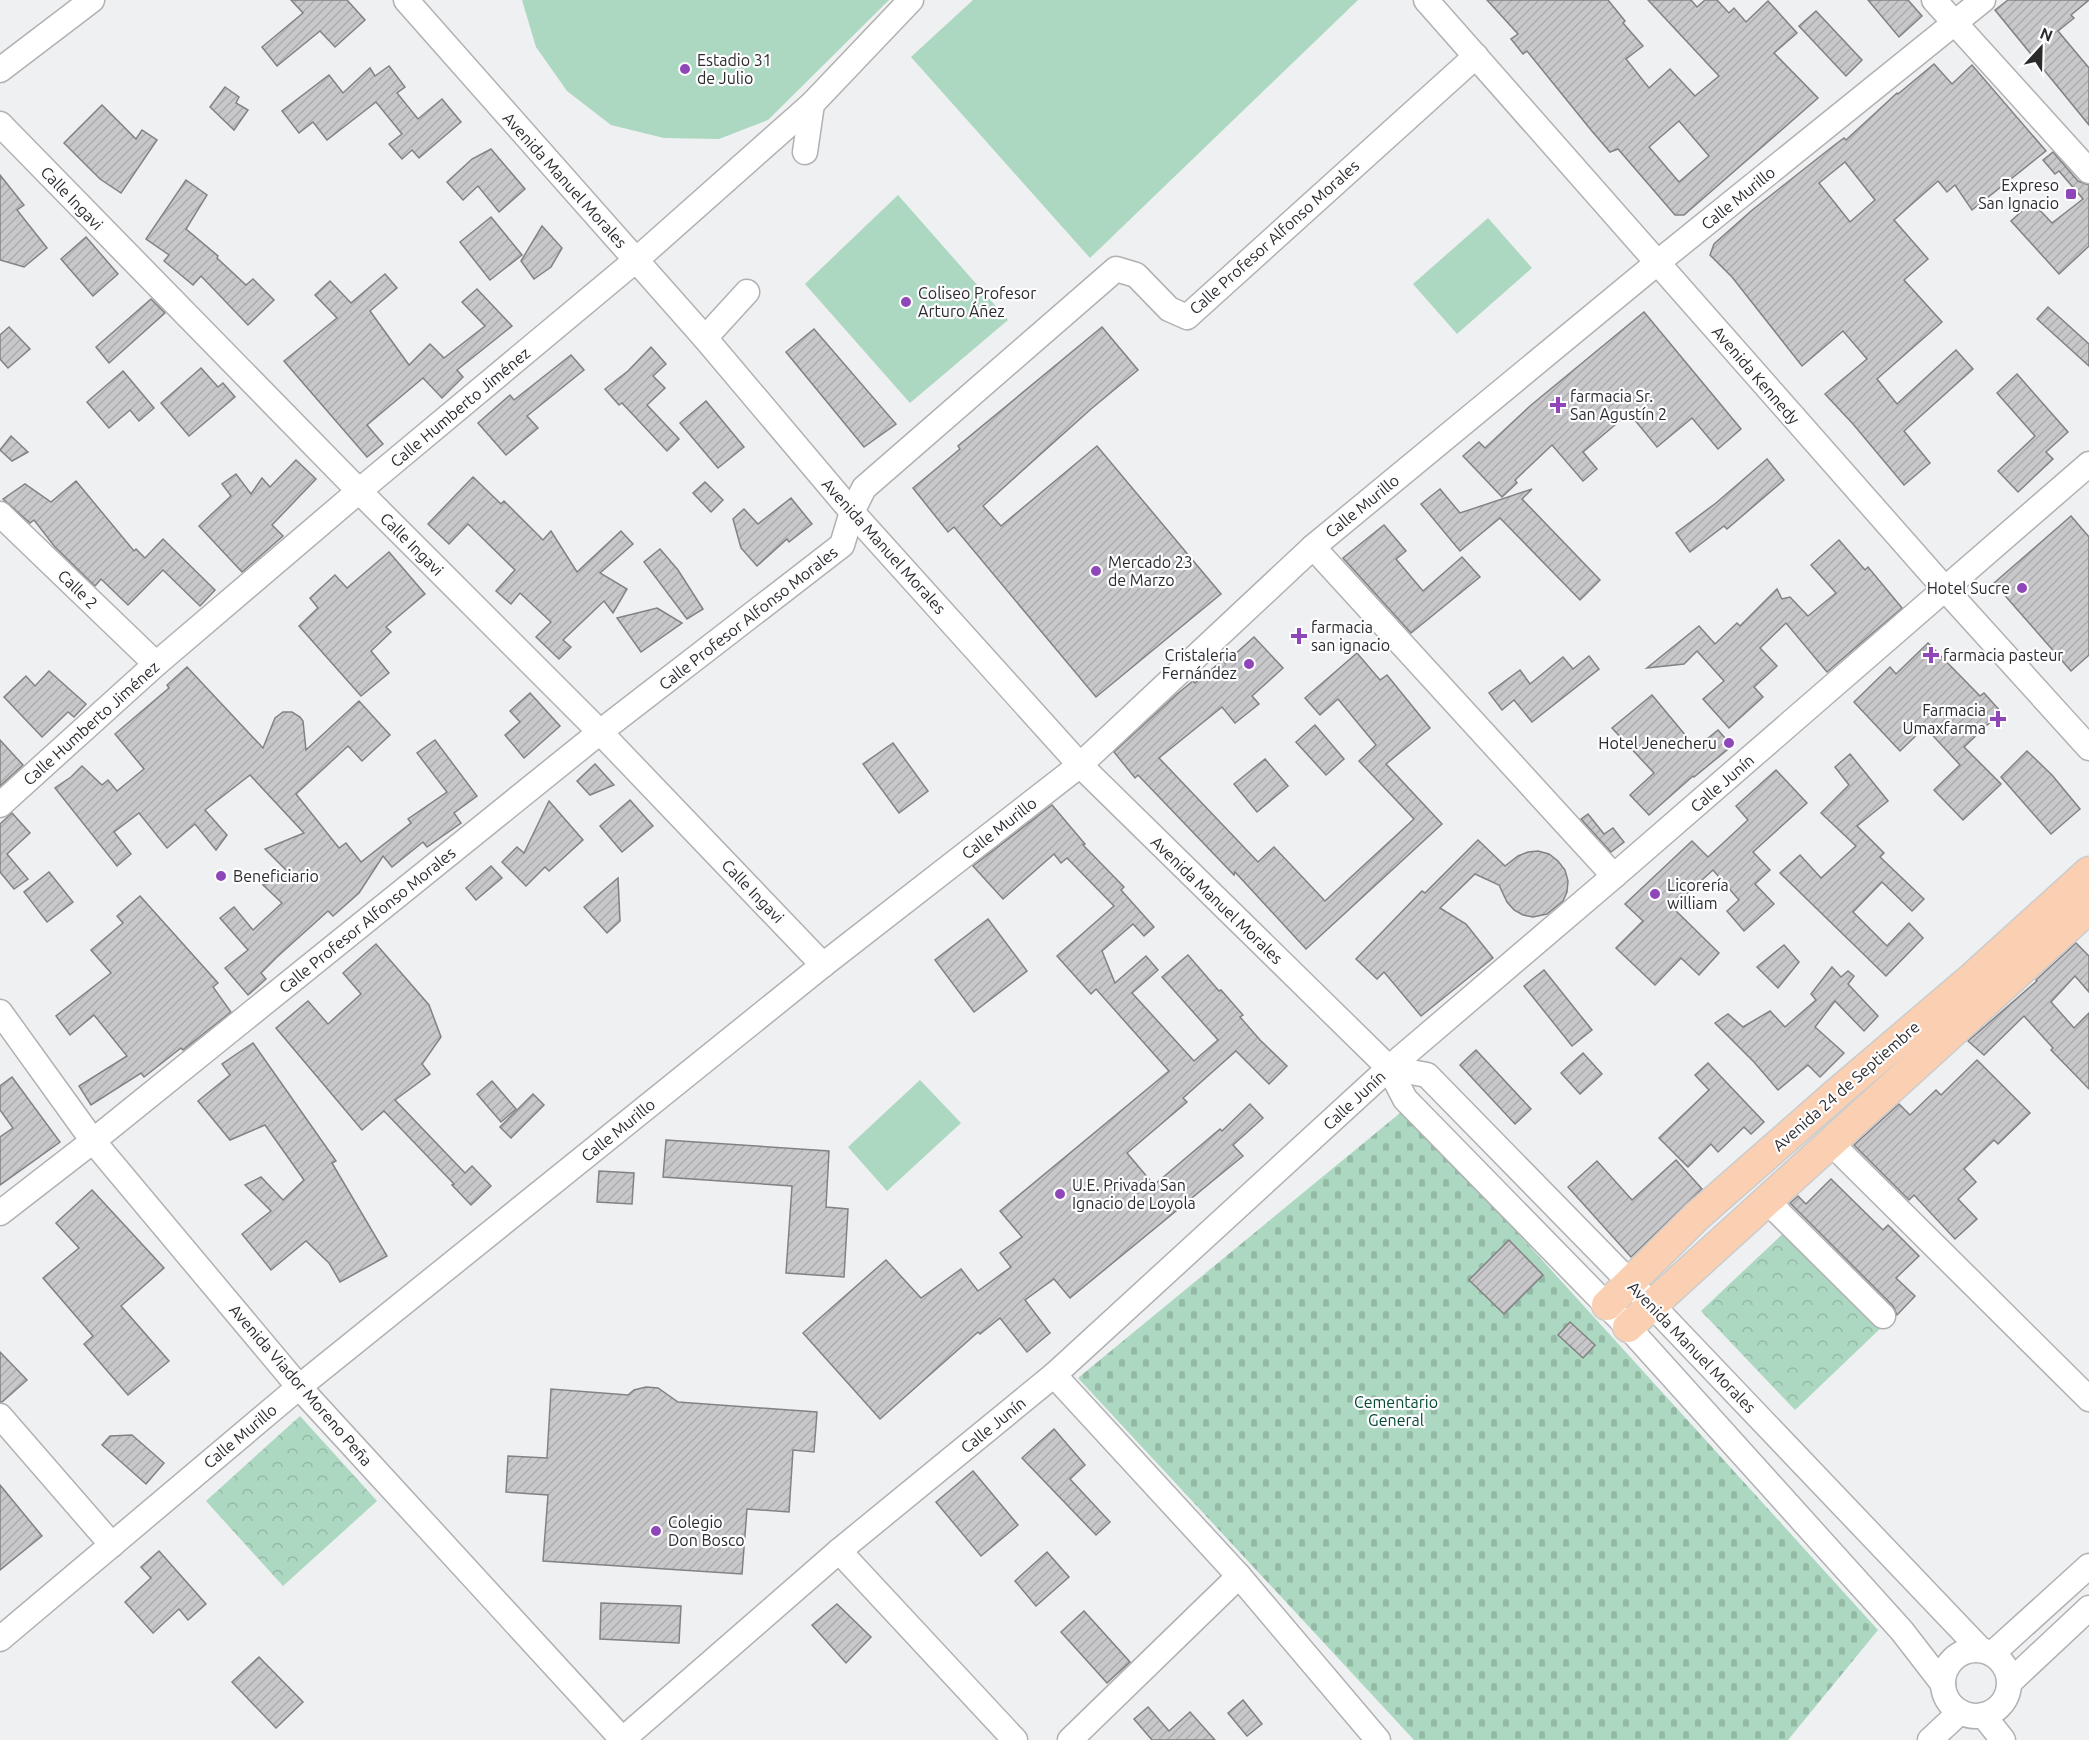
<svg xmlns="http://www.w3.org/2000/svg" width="2089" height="1740" viewBox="0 0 2089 1740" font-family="Ubuntu,sans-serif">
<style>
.cemetery{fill:url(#cemetery-stones)}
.park{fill:url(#park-crowns)}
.garden{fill:#acd7c0}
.building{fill:url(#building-hatch);stroke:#828284;stroke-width:1.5;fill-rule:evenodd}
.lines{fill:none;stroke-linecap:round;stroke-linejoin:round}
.minor-casing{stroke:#b1b1b3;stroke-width:27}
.major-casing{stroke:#ccc;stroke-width:33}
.minor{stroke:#fff;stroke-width:24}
.major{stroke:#fbd0b2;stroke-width:30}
.poi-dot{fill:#8f46b9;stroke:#fdfdff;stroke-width:2}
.labels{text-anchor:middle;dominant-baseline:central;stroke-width:4.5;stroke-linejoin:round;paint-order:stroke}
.poi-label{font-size:16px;fill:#2b2b2b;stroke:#fdfdff;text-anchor:start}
.street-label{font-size:16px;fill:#2b2b2b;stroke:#fdfdff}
.park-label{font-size:16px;fill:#064a32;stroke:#fdfdff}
</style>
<defs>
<pattern id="cemetery-stones" width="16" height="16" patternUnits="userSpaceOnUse" patternTransform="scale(1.5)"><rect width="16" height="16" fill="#acd7c0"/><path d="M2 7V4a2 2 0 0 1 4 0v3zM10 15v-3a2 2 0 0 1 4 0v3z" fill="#94b9a5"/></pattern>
<pattern id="park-crowns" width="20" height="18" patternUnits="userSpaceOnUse" patternTransform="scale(1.5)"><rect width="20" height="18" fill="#acd7c0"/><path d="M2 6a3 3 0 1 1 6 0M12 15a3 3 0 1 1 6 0" fill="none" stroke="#94b9a5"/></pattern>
<pattern id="building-hatch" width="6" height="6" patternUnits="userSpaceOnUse" patternTransform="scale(1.5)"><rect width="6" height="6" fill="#c8c8ca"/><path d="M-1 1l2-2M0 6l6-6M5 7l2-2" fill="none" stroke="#acacae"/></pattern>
</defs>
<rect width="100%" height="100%" fill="#eff0f1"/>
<polygon class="cemetery" points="1405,1109 1878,1630 1788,1740 1414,1740 1078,1378"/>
<g class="park">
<polygon points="1790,1227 1884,1325 1795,1410 1701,1311"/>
<polygon points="300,1416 377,1501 283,1586 206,1501"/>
</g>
<g class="garden">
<polygon points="522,0 889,0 768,120 719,139 664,138 611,125 567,91 536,47"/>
<polygon points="973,0 1358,0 1090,258 911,57"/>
<polygon points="898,195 1008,320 910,403 805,284"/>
<polygon points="1488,218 1532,268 1457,334 1413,284"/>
<polygon points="920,1080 961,1123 887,1191 848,1147"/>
</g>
<g class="building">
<polygon points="291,0 347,0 365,20 335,47 320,31 277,66 262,47 303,13"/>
<path d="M1487,0H1608L1625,21L1623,23L1643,46L1626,59L1649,88L1670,69L1695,96L1719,76L1648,0H1691L1697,7L1705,0H1717L1729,13L1734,8L1746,22L1768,1L1797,33L1774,53L1818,98L1684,215H1675L1618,149L1610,152L1591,130L1527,51L1523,54L1511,39L1518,34ZM1679,121L1709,156L1679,182L1649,147Z"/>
<polygon points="1868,0 1908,0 1922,16 1899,37"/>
<polygon points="2008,0 2089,0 2071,15 2074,18 2058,31 2089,68 2089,125 1995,10"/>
<polygon points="1816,11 1862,60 1846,76 1799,26"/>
<path d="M1934,64L1952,84L1972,65L2046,151L1972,210L1955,185L1947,192L1938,181L1894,220L1928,259L1904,280L1942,322L1877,379L1897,404L1956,350L1973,369L1904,431L1930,463L1904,485L1853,424L1825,394L1867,359L1843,331L1802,366L1732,277L1710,255L1714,244L1751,211L1832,147L1844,138L1846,140L1897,93L1898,94ZM1845,162L1875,200L1850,222L1819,183Z"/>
<polygon points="389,66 405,87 397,93 418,119 442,99 461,122 419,158 412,150 402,159 389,144 402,134 376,102 327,140 313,122 299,133 282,111 329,75 343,93 370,68 375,76"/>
<polygon points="225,87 239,97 236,103 248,110 234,130 210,107"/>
<polygon points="102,105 136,139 142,130 157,140 121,193 100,179 64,143"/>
<polygon points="491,149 525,189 499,212 478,186 463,200 447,182 472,159"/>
<polygon points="2053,152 2078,181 2089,185 2089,246 2059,274 2011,221 2032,202 2052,223 2083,199 2059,171 2055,174 2043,160"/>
<polygon points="0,175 24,205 17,210 47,248 24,267 0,260"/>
<polygon points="186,180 207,195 186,229 218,256 217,258 246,285 253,279 274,300 248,325 201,276 193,285 164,261 169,255 146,239"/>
<polygon points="491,217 522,255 490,280 460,242"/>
<polygon points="542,226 562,248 551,267 534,279 521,261"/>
<polygon points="86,237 118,274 93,296 61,259"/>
<polygon points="385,274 397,288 370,311 409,365 430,344 444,358 485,326 462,302 477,289 512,326 457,370 463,377 442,398 423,378 367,425 383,444 367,457 284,361 337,318 315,295 330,281 351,303"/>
<polygon points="151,299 165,313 109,363 96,347"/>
<polygon points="2048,307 2089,344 2089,366 2037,319"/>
<polygon points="1644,312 1741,429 1718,449 1692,418 1657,447 1629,413 1583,452 1597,469 1583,481 1552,445 1515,480 1517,483 1502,497 1463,456 1479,442 1485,448 1530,406"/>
<polygon points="9,327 30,349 8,368 0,359 0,335"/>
<polygon points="1102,327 1138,370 1091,409 983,506 1001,526 1097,446 1221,594 1096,697 954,527 948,532 913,488 960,449 958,446"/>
<polygon points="814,329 896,424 864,447 786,352"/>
<polygon points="651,347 666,364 653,376 665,388 647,405 679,439 667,451 622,403 619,405 605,389 628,371"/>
<polygon points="571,355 584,370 527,416 538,428 506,455 478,423 510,395 514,400"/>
<polygon points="201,368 218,387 223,383 235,397 189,436 161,403"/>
<polygon points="123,371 154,408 139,421 130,410 109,428 87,402"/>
<polygon points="2017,374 2068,432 2046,452 2053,459 2018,492 1998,471 2035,436 1997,393"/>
<polygon points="706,401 744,447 718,468 680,423"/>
<polygon points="11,436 28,452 12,461 0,450"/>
<polygon points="1767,459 1784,480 1727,529 1724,526 1690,552 1676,533 1716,503"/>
<polygon points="296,460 316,479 272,525 283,536 242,572 199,526 231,496 222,484 236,474 251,494 262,478 270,487"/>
<polygon points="473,477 501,504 504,501 543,540 551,531 577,572 621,531 633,544 600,573 627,589 613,613 604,601 563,640 571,647 559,659 536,637 551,622 520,593 511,604 496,591 515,570 468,524 449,544 428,524"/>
<polygon points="76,481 134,551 136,549 145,558 163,539 215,590 200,606 163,570 128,605 101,579 95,586 55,547 34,520 30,523 3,499 25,484 51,502"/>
<polygon points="705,482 723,500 711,512 693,493"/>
<polygon points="1440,489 1460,513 1532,489 1522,499 1600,580 1580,600 1500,518 1460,551 1421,504"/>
<polygon points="791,498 812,524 789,542 787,539 757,566 741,548 733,519 744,509 758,524"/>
<polygon points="2071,516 2089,537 2089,655 2071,671 1994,583"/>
<polygon points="1384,525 1406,551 1396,559 1423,591 1462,557 1480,577 1411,633 1343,558"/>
<polygon points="1839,540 1865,570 1868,567 1902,608 1827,672 1786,623 1760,648 1777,666 1754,687 1763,697 1729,728 1703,699 1724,681 1697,651 1684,664 1647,668 1699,626 1715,644 1737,623 1740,626 1777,589 1782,599 1790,597 1808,616 1836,593 1811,565"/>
<polygon points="660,549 678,570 703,609 687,619 644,562"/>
<polygon points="389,552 425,594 386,627 391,632 371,651 389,673 361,696 299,626 318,608 310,598 335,575 347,588"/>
<polygon points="657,608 682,623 641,652 617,618"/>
<polygon points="1254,637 1283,668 1252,696 1259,704 1235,723 1222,707 1159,758 1258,862 1274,847 1325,901 1414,819 1359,761 1376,745 1338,699 1320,715 1305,698 1357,653 1380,680 1387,675 1430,728 1386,764 1442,824 1306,949 1235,872 1234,875 1138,775 1135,778 1114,752 1177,694 1193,681 1195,683 1223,660 1225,663"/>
<polygon points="1928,643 1980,696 1984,693 2001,712 1964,747 2001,784 1963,820 1934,790 1960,765 1925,727 1900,751 1854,702 1890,667 1896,674"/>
<polygon points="1589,656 1599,669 1532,722 1514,700 1502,710 1489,693 1520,670 1530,684 1563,657 1573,669"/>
<polygon points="187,667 263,748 275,718 283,712 292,712 300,717 303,721 306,750 359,701 390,735 362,761 348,746 296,794 339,848 346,843 361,862 411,823 408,819 447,792 417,753 435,740 477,796 454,813 461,823 427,847 423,842 392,867 383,856 359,893 333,916 328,911 277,957 261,973 266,979 248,995 225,968 248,950 220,918 234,907 253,930 282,903 263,885 289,873 265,849 304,833 250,775 205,810 227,835 216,850 195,824 167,848 139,813 114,832 131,854 117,866 55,788 71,777 82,766 102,785 108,780 117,791 144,769 115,734 169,688 167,685"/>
<polygon points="49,671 86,704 74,717 68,712 42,737 4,697 26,676 35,686"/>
<polygon points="530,693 560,726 524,758 505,735 520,722 510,711"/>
<polygon points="1652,695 1696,748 1718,730 1732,746 1694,777 1693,776 1649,815 1630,795 1654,773 1612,728"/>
<polygon points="1315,725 1344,759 1326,775 1296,742"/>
<polygon points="0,740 23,765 0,786"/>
<polygon points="893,743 928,791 899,813 863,764"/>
<polygon points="2027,751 2052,775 2080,809 2051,834 2001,777"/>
<polygon points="1850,754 1888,801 1857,826 1884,853 1880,857 1924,899 1912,911 1882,882 1853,912 1887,946 1909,923 1923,938 1886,976 1780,873 1800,855 1821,878 1856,846 1821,813 1849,785 1835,767"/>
<polygon points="1265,759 1288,786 1257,812 1234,784"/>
<polygon points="595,764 614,785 590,795 577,781"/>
<polygon points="1776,770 1807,803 1753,852 1770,870 1755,884 1774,904 1744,931 1727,911 1739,900 1713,870 1672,907 1719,953 1699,975 1681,958 1655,985 1616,948 1643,921 1625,904 1692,841 1708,857 1748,820 1736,806"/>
<polygon points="630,800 653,826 622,852 600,826"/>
<polygon points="549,801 583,840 549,871 545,867 526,886 502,862 517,847 524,853"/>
<polygon points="1052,805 1085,844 1083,845 1124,887 1121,890 1154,927 1144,936 1133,924 1102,951 1115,983 1146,956 1158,970 1132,993 1194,1061 1218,1040 1162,977 1188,955 1219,991 1221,990 1243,1015 1240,1017 1260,1040 1287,1066 1269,1084 1236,1051 1183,1098 1187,1102 1127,1153 1154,1185 1220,1129 1222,1131 1250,1104 1263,1118 1233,1145 1243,1156 1070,1298 1054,1279 1025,1300 1050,1333 1027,1352 1000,1318 980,1334 978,1332 880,1419 803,1333 886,1260 921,1298 961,1269 978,1291 1011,1267 1000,1253 1022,1237 1000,1211 1169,1071 1096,989 1091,994 1057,956 1114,906 1067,858 1061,863 1054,854 1003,899 973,866"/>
<polygon points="12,813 30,833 7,854 28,879 14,889 0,872 0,824"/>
<polygon points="1588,814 1604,834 1613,828 1624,842 1611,852 1581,819"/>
<polygon points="1478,840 1505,866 1518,856 1528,852 1538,851 1549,854 1558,861 1565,870 1568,881 1567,892 1563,901 1547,914 1533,917 1523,915 1514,910 1507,902 1499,885 1475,874 1440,908 1466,924 1493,958 1421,1016 1384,972 1377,979 1356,959 1422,891 1425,893"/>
<polygon points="491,866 502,878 476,900 466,888"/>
<polygon points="49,872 73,902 47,922 24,892"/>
<polygon points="618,878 620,921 607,933 584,907"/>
<polygon points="140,896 218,983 213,987 231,1012 183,1050 181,1048 144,1077 141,1073 91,1105 79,1086 127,1056 94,1015 70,1035 56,1016 111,973 91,950 123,923 117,916"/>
<polygon points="988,919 1027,971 974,1012 935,960"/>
<polygon points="2076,943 2089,956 2089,992 2075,976 2051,1002 2074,1028 2089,1013 2089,1089 2051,1050 2053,1048 2024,1016 1984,1055 1968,1041 2037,981 2036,980"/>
<polygon points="376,944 429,1005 441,1037 422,1064 430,1074 395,1100 465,1173 472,1166 491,1186 471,1205 452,1185 454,1184 384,1111 362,1130 276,1028 308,1001 328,1024 361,994 343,973"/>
<polygon points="1784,945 1799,962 1778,988 1757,967"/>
<polygon points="1832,967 1841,977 1848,971 1854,976 1848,984 1878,1016 1864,1031 1835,1001 1815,1027 1844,1053 1820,1077 1808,1065 1778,1090 1754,1062 1715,1023 1728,1014 1743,1027 1770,1011 1785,1027 1816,1000 1811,994"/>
<polygon points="1544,970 1592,1030 1572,1046 1524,986"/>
<polygon points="253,1043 336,1161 332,1163 387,1256 340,1282 329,1263 306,1241 271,1270 242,1234 271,1211 245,1185 261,1177 283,1200 304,1180 265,1125 230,1140 198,1101 230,1075 222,1064"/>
<polygon points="1476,1050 1531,1109 1515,1124 1460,1065"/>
<polygon points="1583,1053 1602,1074 1580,1094 1561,1073"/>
<polygon points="1977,1060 2030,1113 1998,1144 1994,1140 1964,1169 1976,1182 1958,1199 1977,1219 1955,1239 1914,1195 1909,1200 1854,1145 1899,1104 1910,1115 1936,1090 1941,1095"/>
<polygon points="1708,1063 1764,1122 1751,1134 1744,1127 1718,1152 1711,1144 1688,1167 1659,1138 1709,1090 1695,1075"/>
<polygon points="12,1077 60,1142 0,1185 0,1137 13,1128 0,1110 0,1086"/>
<polygon points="492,1081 516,1109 501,1122 477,1094"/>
<polygon points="533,1094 544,1105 511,1138 500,1127"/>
<polygon points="666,1140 829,1151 826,1207 848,1209 844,1277 786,1273 792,1186 663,1177"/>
<polygon points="1676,1160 1702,1189 1631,1257 1568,1187 1597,1161 1632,1200"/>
<polygon points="599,1171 634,1173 632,1204 597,1202"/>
<polygon points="1831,1179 1883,1230 1888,1225 1919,1256 1896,1278 1915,1296 1897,1315 1893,1306 1790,1203 1798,1196 1806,1204"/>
<polygon points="92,1190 164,1268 121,1306 169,1361 128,1395 84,1344 93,1336 43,1278 79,1248 56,1223"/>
<polygon points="1509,1240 1543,1275 1504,1314 1469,1280"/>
<polygon points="1570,1322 1595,1345 1583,1358 1558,1335"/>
<polygon points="0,1352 27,1380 2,1402 0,1402"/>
<polygon points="646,1387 658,1388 678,1402 817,1412 814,1452 793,1450 789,1512 747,1509 742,1574 543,1561 548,1495 506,1492 508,1456 547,1458 551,1389 628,1395 634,1390"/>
<polygon points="1054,1429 1085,1465 1070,1479 1110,1522 1096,1535 1022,1458"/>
<polygon points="132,1435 164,1463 146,1484 102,1445 110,1436"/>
<polygon points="973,1471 1018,1525 981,1556 936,1502"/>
<polygon points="0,1485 42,1536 0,1570"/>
<polygon points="159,1551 206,1604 188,1620 179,1609 153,1633 125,1602 151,1578 141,1567"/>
<polygon points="1047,1552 1069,1577 1036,1606 1015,1581"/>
<polygon points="601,1603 681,1606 679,1643 600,1639"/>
<polygon points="837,1604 871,1637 846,1663 812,1625"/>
<polygon points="1084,1611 1130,1662 1107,1683 1061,1632"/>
<polygon points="259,1657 303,1702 276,1728 232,1682"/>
<polygon points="1243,1700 1262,1724 1247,1736 1228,1713"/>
<polygon points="1148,1707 1169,1731 1190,1712 1215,1740 1152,1740 1134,1719"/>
</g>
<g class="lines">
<defs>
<g id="minor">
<polyline points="406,0 705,338 852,512 1080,765 1389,1068 1405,1099 1628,1327 1902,1631 1943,1684"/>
<polyline points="1426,0 1946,590 2089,748"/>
<polyline points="1934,0 2089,171"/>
<polyline points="0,70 92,0"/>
<polyline points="0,124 359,491 600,732 823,965"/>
<polyline points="805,152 812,104"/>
<polyline points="705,338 747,292"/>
<polyline points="0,514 156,664"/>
<polyline points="1313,547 1614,876"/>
<polyline points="0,805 156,664 359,491 636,260 812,104 911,0"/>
<polyline points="0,1012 93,1141 299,1387 623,1740"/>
<polyline points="1389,1068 1427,1075 1652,1305 1981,1650"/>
<polyline points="1830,1142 2089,1399"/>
<polyline points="1766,1200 1883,1316"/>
<polyline points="0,1213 93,1141 600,732 842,545 852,512 864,488 1116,269 1136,275 1169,309 1187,317 1476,56"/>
<polyline points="1054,1375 1239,1576 1378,1740"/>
<polyline points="0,1416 112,1545"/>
<polyline points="839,1551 1015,1740"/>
<polyline points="0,1639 299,1387 823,965 1080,765 1313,547 1657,263 1983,0"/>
<circle cx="1976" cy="1683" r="33"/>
<polyline points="1993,1653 2089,1566"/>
<polyline points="2010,1682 2089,1608"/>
<polyline points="1983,1715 2003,1740"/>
<polyline points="622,1740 839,1551 1054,1375 1389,1068 1614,876 2089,464"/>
<polyline points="1070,1740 1239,1576"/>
<polyline points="1930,1740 1960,1712"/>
</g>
<g id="major">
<polyline points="1607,1305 1697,1216 1836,1094 1972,978 2089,872"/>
<polyline points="1628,1327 2089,908"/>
</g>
</defs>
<use href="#minor" class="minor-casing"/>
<use href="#major" class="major-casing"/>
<use href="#minor" class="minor"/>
<use href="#major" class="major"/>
</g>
<g class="poi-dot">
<circle cx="685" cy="69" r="6"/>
<rect x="2065" y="188" width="12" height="12" rx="3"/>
<circle cx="906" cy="302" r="6"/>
<path d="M1555 396h6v6h6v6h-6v6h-6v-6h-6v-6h6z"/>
<circle cx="1096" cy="571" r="6"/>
<circle cx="2022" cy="588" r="6"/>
<path d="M1296 627h6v6h6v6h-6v6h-6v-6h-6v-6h6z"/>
<path d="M1928 646h6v6h6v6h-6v6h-6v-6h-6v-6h6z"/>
<circle cx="1249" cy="664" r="6"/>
<path d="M1995 710h6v6h6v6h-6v6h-6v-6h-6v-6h6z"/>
<circle cx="1729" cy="743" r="6"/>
<circle cx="221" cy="876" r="6"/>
<circle cx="1655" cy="894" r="6"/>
<circle cx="1060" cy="1194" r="6"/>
<circle cx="656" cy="1531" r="6"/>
</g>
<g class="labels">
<g class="poi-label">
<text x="697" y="60">Estadio 31<tspan x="697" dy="18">de Julio</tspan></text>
<text x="2059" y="185" text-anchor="end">Expreso<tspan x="2059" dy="18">San Ignacio</tspan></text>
<text x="918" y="293">Coliseo Profesor<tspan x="918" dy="18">Arturo Áñez</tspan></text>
<text x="1570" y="396">farmacia Sr.<tspan x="1570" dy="18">San Agustín 2</tspan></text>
<text x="1108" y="562">Mercado 23<tspan x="1108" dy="18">de Marzo</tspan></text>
<text x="2010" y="588" text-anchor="end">Hotel Sucre</text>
<text x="1311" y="627">farmacia<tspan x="1311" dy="18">san ignacio</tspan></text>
<text x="1237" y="655" text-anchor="end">Cristaleria<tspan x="1237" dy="18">Fernández</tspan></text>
<text x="1943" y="655">farmacia pasteur</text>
<text x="1986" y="710" text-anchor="end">Farmacia<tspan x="1986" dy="18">Umaxfarma</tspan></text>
<text x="1717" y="743" text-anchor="end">Hotel Jenecheru</text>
<text x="233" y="876">Beneficiario</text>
<text x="1667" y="885">Licorería<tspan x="1667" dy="18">william</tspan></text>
<text x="1072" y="1185">U.E. Privada San<tspan x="1072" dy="18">Ignacio de Loyola</tspan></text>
<text x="668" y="1522">Colegio<tspan x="668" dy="18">Don Bosco</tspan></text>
</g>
<g class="street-label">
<text transform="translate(565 180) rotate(48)">Avenida Manuel Morales</text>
<text transform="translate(72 198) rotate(46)">Calle Ingavi</text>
<text transform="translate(1738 198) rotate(-39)">Calle Murillo</text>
<text transform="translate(1274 237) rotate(-42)">Calle Profesor Alfonso Morales</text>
<text transform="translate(1756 375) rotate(49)">Avenida Kennedy</text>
<text transform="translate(460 407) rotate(-40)">Calle Humberto Jiménez</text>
<text transform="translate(1362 506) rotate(-39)">Calle Murillo</text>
<text transform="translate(412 544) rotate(45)">Calle Ingavi</text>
<text transform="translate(884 546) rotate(48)">Avenida Manuel Morales</text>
<text transform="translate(78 589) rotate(44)">Calle 2</text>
<text transform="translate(748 618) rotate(-38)">Calle Profesor Alfonso Morales</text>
<text transform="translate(91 723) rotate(-42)">Calle Humberto Jiménez</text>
<text transform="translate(1722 783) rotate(-41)">Calle Junín</text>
<text transform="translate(999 828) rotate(-38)">Calle Murillo</text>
<text transform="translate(753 891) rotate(46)">Calle Ingavi</text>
<text transform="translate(1217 900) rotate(44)">Avenida Manuel Morales</text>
<text transform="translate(367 920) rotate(-39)">Calle Profesor Alfonso Morales</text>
<text transform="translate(1846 1086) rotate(-41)">Avenida 24 de Septiembre</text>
<text transform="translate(1354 1100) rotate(-43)">Calle Junín</text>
<text transform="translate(618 1130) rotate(-39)">Calle Murillo</text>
<text transform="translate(1692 1347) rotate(46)">Avenida Manuel Morales</text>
<text transform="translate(301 1385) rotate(49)">Avenida Viador Moreno Peña</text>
<text transform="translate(993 1425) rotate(-39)">Calle Junín</text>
<text transform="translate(240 1436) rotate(-40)">Calle Murillo</text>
</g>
<g class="park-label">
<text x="1396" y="1402">Cementario<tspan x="1396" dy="18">General</tspan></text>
</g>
</g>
<g transform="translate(2041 48) rotate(22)" stroke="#fdfdff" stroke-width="4.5" paint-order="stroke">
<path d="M0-4.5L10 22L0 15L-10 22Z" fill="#2b2b2b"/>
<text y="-9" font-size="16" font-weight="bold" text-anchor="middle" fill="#2b2b2b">N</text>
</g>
</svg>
